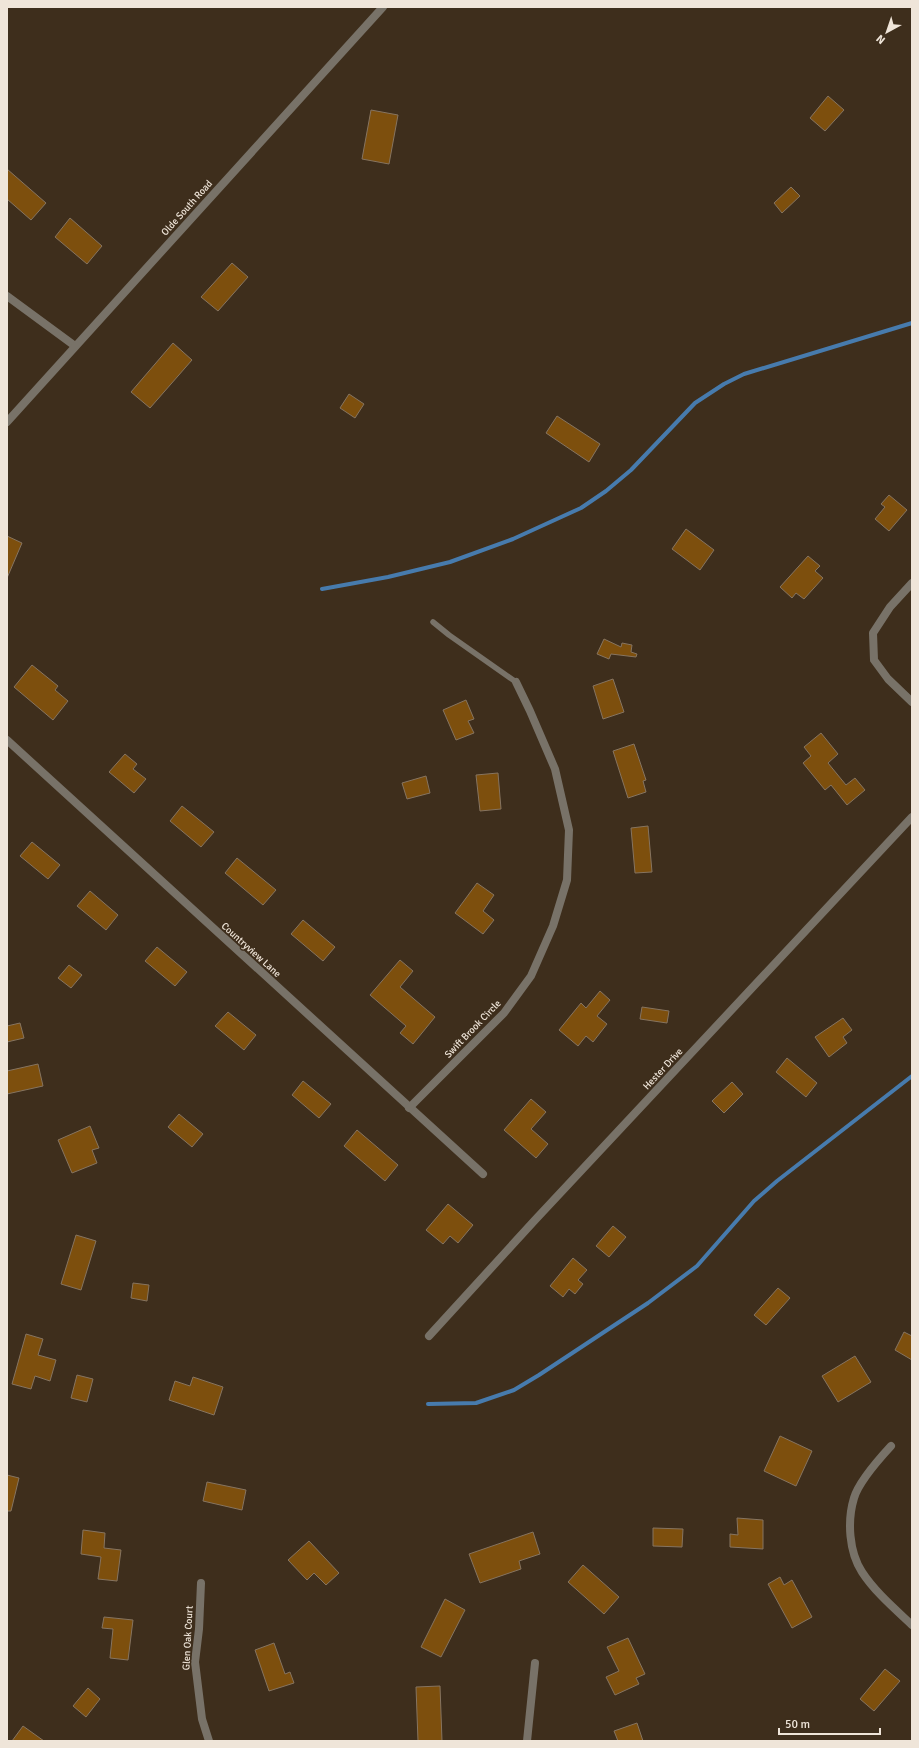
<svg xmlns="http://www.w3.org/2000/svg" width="919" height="1748" viewBox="0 0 919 1748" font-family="Signika,sans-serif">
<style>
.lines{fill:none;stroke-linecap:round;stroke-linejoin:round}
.stream{stroke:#477bad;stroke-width:4}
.building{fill:#7d4f0d;stroke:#867460}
.lane{stroke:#787268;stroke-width:5.5}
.street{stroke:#787268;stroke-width:8}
.labels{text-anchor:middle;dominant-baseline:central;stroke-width:3;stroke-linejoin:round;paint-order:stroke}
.street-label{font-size:10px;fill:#efe5d9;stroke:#3e2e1c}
</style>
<rect width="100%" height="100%" fill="#3e2e1c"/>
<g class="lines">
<g class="stream">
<polyline points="322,589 388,577 450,562 513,539 581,508 606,491 631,470 695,403 724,384 744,374 912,323"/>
<polyline points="428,1404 476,1403 514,1390 539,1375 648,1303 697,1266 754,1201 777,1181 912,1076"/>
</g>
</g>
<g class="building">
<polygon points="828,96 844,110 825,131 810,118"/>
<polygon points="371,110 398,115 389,164 362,159"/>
<polygon points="7,169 46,203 31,220 7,199"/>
<polygon points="791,187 800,196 782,213 774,203"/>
<polygon points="70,218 102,246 87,264 55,237"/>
<polygon points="232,263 248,277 218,311 201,297"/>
<polygon points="173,343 192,360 150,408 131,392"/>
<polygon points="349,394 364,404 355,418 340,408"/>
<polygon points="557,416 600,444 589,462 546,433"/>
<polygon points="889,495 907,510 889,531 875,519 885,507 881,504"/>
<polygon points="686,529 714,550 700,570 672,549"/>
<polygon points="7,536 22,543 7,578"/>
<polygon points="808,556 820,566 815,571 823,578 804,599 796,593 792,598 780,587"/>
<polygon points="604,639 621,647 622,643 632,645 631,652 637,654 636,657 611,654 609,659 597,654"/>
<polygon points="32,665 58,686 55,690 68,701 53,720 14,687"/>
<polygon points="613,679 624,712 603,719 593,686"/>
<polygon points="466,700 474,719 468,721 474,733 456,740 443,710"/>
<polygon points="821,733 838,754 828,763 846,785 855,778 865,790 847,805 831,785 825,790 803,763 811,756 804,747"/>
<polygon points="634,744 646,780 643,781 646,792 628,798 613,751"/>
<polygon points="125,754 137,764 133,769 146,779 134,793 109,772"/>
<polygon points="498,773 501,809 480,811 476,775"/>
<polygon points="426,776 430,793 407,799 402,783"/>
<polygon points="182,806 214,832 201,847 170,821"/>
<polygon points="648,826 652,872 635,873 631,828"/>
<polygon points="32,842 60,865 48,879 20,856"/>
<polygon points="237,858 276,890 263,905 225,873"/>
<polygon points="477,883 494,895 483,911 494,920 483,934 455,913"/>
<polygon points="90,891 118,915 106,930 77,906"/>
<polygon points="303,920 335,947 323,961 291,934"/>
<polygon points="157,947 187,972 175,986 145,961"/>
<polygon points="400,960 413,971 400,987 435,1017 413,1044 400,1033 406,1026 370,995"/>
<polygon points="69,965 82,975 71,988 58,978"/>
<polygon points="600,991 610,1000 597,1016 607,1024 593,1042 586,1036 578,1046 559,1030 581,1003 586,1008"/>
<polygon points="642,1007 669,1011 667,1023 640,1019"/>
<polygon points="228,1012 256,1035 244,1050 215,1026"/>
<polygon points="843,1018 852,1030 843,1037 847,1043 829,1057 815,1037"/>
<polygon points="20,1023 24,1038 7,1042 7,1026"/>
<polygon points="787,1058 817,1083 806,1097 776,1072"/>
<polygon points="38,1064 43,1086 7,1094 7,1071"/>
<polygon points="303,1081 331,1104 319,1118 292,1095"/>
<polygon points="732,1082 743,1094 724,1113 712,1101"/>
<polygon points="531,1099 546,1112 531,1129 548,1144 536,1158 504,1130"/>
<polygon points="179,1114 203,1134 192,1147 168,1127"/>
<polygon points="90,1126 99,1148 92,1150 97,1163 72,1173 58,1140"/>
<polygon points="357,1130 398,1165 385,1181 344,1146"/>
<polygon points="448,1204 473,1225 458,1243 450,1236 443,1244 426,1230"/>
<polygon points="613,1226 626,1237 609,1257 596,1246"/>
<polygon points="76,1235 96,1241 81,1290 61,1284"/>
<polygon points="573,1258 587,1270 578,1280 583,1284 575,1294 569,1289 563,1297 550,1286"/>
<polygon points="133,1283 149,1285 147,1301 131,1298"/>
<polygon points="778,1288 790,1298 766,1325 754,1315"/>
<polygon points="904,1332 912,1336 912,1360 895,1350"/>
<polygon points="26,1334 43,1339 38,1355 56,1360 50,1381 35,1376 31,1389 12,1384"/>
<polygon points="855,1356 871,1382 838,1402 822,1376"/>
<polygon points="77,1375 93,1379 87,1402 71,1398"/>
<polygon points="193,1377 223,1387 214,1415 169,1400 175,1381 190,1386"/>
<polygon points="780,1436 812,1451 796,1486 764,1471"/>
<polygon points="7,1475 19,1478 11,1511 7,1511"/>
<polygon points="207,1482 246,1490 242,1510 203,1501"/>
<polygon points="737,1518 763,1520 763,1549 730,1547 730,1534 738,1535"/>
<polygon points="653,1528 683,1529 682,1547 653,1546"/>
<polygon points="83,1530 105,1533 104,1548 121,1550 117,1581 98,1579 101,1557 81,1554"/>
<polygon points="533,1532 540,1554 519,1561 521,1569 480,1583 469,1554"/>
<polygon points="309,1541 339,1573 326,1585 314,1573 307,1580 288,1560"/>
<polygon points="583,1565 619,1597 604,1614 568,1582"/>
<polygon points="780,1577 784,1585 792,1580 812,1617 792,1628 768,1584"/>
<polygon points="445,1599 465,1610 441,1657 421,1647"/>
<polygon points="104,1617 133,1620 128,1660 110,1658 113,1629 102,1628"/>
<polygon points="628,1638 645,1674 636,1678 639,1684 615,1695 606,1677 619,1671 607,1647"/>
<polygon points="274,1643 285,1674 290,1672 294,1683 269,1691 255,1650"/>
<polygon points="885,1669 900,1681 874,1711 860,1699"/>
<polygon points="440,1686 442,1741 418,1741 416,1687"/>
<polygon points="88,1688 100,1699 86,1717 73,1706"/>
<polygon points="637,1723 643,1741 618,1741 614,1731"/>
<polygon points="23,1726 44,1741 12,1741"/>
</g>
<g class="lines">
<polyline class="lane" points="433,622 449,635 516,682"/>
<g class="street">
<polyline points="7,296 75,346"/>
<polyline points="7,422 383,7"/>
<polyline points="912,583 890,607 873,633 874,660 888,679 912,702"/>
<polyline points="7,740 483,1174"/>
<polyline points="409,1108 504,1013 531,976 553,926 567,880 569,830 555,769 530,711 516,682"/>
<polyline points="429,1336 535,1220 912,817"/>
<path d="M891,1446C879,1459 859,1481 854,1498C847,1521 849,1552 862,1572C875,1592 895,1609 912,1625"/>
<polyline points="201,1583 199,1629 195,1662 202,1719 209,1741"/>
<polyline points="527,1741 535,1663"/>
</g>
</g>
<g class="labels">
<g class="street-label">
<text transform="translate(187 208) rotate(-48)">Olde South Road</text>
<text transform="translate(251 950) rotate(42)">Countryview Lane</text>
<text transform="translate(473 1029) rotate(-46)">Swift Brook Circle</text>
<text transform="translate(663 1069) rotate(-47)">Hester Drive</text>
<text transform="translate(188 1638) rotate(-87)">Glen Oak Court</text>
</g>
</g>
<rect width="919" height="1748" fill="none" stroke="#efe5d9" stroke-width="16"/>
<g transform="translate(887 32) rotate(220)" stroke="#3e2e1c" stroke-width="3" paint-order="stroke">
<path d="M0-3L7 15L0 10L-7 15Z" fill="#efe5d9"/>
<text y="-6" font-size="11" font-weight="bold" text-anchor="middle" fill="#efe5d9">N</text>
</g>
<path d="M779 1728v6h101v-6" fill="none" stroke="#efe5d9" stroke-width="2"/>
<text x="785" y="1728" font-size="12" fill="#efe5d9" stroke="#3e2e1c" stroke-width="3" paint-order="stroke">50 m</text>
</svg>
